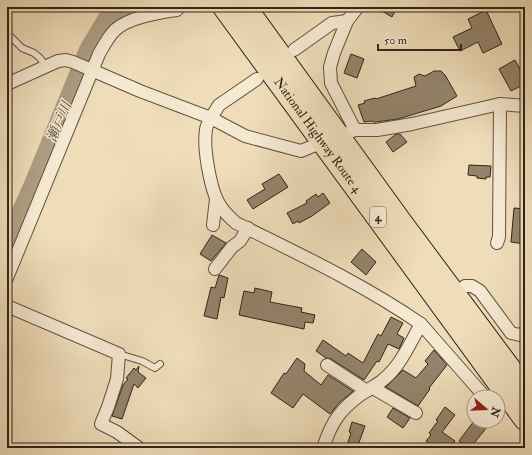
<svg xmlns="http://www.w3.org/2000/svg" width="532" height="455" viewBox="0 0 532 455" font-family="'IM FELL Double Pica','Noto Serif JP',serif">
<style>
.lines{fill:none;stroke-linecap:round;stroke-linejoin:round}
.river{stroke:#ae9e83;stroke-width:20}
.building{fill:#94846c;stroke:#312318}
.lane-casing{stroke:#605240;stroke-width:8}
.street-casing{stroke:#605240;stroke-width:14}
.highway-casing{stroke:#312318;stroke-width:24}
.lane{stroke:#f5e9d2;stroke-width:6}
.street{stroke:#f5e9d2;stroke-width:12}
.highway{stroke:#efddba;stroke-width:22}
.labels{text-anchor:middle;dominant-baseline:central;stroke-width:3;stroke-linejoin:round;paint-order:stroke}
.shield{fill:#f5e9d2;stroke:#6c5e50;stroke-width:1}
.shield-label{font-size:12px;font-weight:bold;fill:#312318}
.street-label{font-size:13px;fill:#312318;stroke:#f5e9d2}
.water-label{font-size:14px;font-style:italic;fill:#5d4e3d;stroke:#f5e9d2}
</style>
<rect width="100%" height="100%" fill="#efddba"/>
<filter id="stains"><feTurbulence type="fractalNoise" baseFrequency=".005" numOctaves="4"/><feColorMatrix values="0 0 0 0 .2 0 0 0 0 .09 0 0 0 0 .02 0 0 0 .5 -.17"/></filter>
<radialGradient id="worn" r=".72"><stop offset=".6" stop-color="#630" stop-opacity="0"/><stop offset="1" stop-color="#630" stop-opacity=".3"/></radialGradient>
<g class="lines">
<polyline class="river" points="7,245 35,182 89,50 108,18 123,7"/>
</g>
<g class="building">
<polygon points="375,7 397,7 392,17"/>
<polygon points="486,10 502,44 483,53 478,42 460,51 453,37 472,28 468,19"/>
<polygon points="351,54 364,59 357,78 344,73"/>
<polygon points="515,60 525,78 525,84 511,91 499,69"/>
<polygon points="434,71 441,71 445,75 457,96 441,106 398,119 376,122 373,122 372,121 364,122 358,105 365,103 364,101 375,98 376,99 416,86 414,77 419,74 425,76"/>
<polygon points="396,134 400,134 407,142 393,152 386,142"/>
<polygon points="469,165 491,166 490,177 486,177 486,179 477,178 477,176 468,175"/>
<polygon points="279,174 288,187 253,209 247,200 265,189 262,184"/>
<polygon points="323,193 330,203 312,216 299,223 298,221 293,224 287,213 307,203 306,201 316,194 318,197"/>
<polygon points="514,208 525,209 525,244 511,242"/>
<polygon points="212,235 226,243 211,261 200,254"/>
<polygon points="362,249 376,262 366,275 351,262"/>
<polygon points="219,275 228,278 224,298 221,297 217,319 204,316 211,287 215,288"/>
<polygon points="255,288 272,292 270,302 302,308 301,312 315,315 313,323 305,322 304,329 239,315 244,291 254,293"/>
<polygon points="391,317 403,323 397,334 404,338 399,349 388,344 379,362 377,361 364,380 331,359 326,358 316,351 323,340 346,356 348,353 363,363 378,334 381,336"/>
<polygon points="434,350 447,365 429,388 430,389 418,406 386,387 403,370 416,378 428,364 425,361"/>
<polygon points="297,358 305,364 304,371 321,385 328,375 353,391 339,403 330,414 303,394 293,408 271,393 284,373 286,374"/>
<polygon points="139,366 138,372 146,378 138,388 134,384 122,419 112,416 123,385 128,379 126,378 134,368 136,370"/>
<polygon points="445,407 455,415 442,432 455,441 450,448 436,448 426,441 431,435 429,433 438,421 436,420"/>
<polygon points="393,408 410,418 403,428 387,417"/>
<polygon points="474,421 492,421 470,448 467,448 459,441"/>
<polygon points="352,422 365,426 357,448 347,445 351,433 349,432"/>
</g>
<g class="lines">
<defs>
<g id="lane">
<polyline points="11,37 22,48 34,53 40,58 46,67"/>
<polyline points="119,354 142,361 155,368 160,364"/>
</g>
<g id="street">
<polyline points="294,50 332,23 347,21"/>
<polyline points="7,84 58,61 66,60 73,62 140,91 211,118 219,105 257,79"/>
<polyline points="355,130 331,83 330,67 334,53 347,21 358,7"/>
<polyline points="338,137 355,130 377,130 412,124 500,104 525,106"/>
<path d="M323,142L301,151L245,136L211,118C209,122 206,126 206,130C203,147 210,187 218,202C222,210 229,217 236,223C299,254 363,284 421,324"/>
<polyline points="213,225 216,199"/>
<polyline points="497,243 499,237 500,104"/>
<polyline points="215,269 232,247 240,241 248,228"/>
<path d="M7,278L99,54C104,45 108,37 115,30C129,17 158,13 177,10"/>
<polyline points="454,294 465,286 472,286 480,291 511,333 520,335 525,332"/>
<polyline points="7,306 119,354 117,379 108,407 101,424 117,432 139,448"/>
<polyline points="327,365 367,391"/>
<polyline points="373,388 416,413"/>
<path d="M323,448C332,420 342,407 366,391C372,387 379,384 384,379C401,365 410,343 421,324L485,397"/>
</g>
<g id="highway">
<path id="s1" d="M224,7L525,419"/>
<polyline points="245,7 400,221 525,389"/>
</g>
</defs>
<use href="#lane" class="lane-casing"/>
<use href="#street" class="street-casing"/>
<use href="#highway" class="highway-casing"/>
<use href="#lane" class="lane"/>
<use href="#street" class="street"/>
<use href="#highway" class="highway"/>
</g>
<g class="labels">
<rect class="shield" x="370" y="207" width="16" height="20" rx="3"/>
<g class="shield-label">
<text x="378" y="217">4</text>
</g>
<g class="street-label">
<text stroke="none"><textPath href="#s1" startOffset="159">National Highway Route 4</textPath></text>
</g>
<g class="water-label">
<text transform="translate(59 122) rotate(-67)">瀬戸川</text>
</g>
</g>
<rect width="532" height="455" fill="none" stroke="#efddba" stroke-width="24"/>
<rect x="8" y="8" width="516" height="439" fill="none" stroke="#312318" stroke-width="2"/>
<rect x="12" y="12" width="508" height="431" fill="none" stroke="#312318"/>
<g transform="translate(486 409) rotate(109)"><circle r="19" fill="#f5e9d2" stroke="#a79a88"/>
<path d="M0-3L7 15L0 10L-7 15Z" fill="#8f2418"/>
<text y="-6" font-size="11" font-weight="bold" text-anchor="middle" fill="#312318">N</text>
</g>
<path d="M378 44v6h83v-6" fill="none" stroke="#312318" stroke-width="2"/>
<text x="384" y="44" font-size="12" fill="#312318" stroke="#f5e9d2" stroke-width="3" paint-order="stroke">50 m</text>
<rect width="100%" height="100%" filter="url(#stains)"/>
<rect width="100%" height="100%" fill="url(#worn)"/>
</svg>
